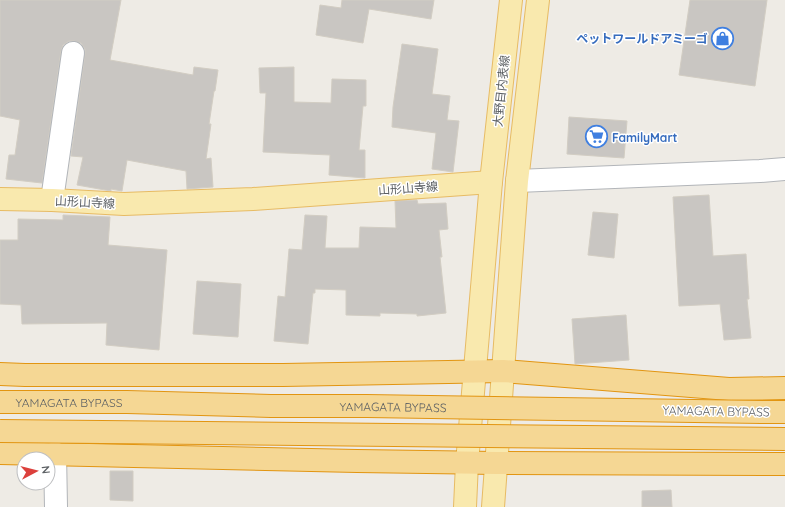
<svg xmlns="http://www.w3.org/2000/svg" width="785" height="507" viewBox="0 0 785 507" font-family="Quicksand,'Noto Sans JP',sans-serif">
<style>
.building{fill:#c9c6c2;stroke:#d2cdc3}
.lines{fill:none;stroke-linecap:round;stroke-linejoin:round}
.minor-casing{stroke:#b2b5b9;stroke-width:24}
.major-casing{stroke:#e7bb64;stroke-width:24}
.highway-casing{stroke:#e29511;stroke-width:24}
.minor{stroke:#fff;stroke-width:22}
.major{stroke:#f9e9ae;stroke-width:22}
.highway{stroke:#f5d794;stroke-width:22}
.highway-bridge-casing{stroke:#e29511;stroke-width:24;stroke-linecap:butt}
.highway-bridge{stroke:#f5d794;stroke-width:22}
.labels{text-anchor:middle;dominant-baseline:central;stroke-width:3;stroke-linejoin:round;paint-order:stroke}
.shop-label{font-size:12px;font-weight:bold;fill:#366cbe;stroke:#fff;text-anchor:end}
.street-label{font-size:12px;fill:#5c6064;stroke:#fff}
</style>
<rect width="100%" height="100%" fill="#eeebe5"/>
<g class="building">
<polygon points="0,0 121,0 110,60 193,75 194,67 218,70 215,91 214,91 209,124 211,124 206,159 211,158 213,187 187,189 186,171 127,160 122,191 111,189 111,191 105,190 77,185 83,157 71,156 85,54 85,49 81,43 74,41 69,41 63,45 61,51 42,183 6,179 9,155 15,155 20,120 0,116"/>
<polygon points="342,0 434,0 431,19 369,9 363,43 316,35 320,5 341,8"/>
<polygon points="690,0 767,0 755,86 679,75"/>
<polygon points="402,44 438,49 432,94 450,96 447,120 459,121 453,172 432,169 436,133 392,127 393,107"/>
<polygon points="294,67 294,102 331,103 332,79 366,80 366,106 363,106 359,150 365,150 365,178 329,175 330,155 263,152 266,93 260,93 259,68"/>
<polygon points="569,117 627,121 624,158 567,154"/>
<polygon points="709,195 713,256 746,254 749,299 747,299 751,338 724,340 720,304 679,306 673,197"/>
<polygon points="417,200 418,204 446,203 448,229 439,230 442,257 440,257 446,313 417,316 417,314 380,313 380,316 346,315 346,290 315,289 315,293 313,293 308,344 274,341 278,296 285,297 289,249 302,250 305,215 327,216 325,248 359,248 360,227 396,228 395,201"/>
<polygon points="593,212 618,214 614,258 588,255"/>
<polygon points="63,215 110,217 108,245 167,250 159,350 106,345 107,323 22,324 21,305 0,304 0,240 18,240 18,219 63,220"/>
<polygon points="197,281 241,284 238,337 193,334"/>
<polygon points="626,315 629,360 575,364 572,319"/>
<polygon points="110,471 133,471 133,501 110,500"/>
<polygon points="671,490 672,507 642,507 642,491"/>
</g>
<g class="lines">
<defs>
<g id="minor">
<polyline points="517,181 760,171 785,169"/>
<polyline points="52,200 73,53"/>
<polyline points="55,453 56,507"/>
</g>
<g id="major">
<polyline points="0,199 52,200 124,204 253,199 491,182"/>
<polyline points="465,507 467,463 491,182 511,0"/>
<polyline points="493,507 517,181 538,0"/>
</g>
<g id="highway">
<polyline points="0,374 25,375 283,375 503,371 729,389 785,388"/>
<polyline points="762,412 785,412"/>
<polyline points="0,453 357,461 496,463 785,464"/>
</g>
</defs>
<use href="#minor" class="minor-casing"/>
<use href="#major" class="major-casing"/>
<use href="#highway" class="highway-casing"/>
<use href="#minor" class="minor"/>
<use href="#major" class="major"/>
<use href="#highway" class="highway"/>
<defs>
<g id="highway-bridge">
<path id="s1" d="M0,402H127L271,406H367L762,412"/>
<polyline points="0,431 785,439"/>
</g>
</defs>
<use href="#highway-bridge" class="highway-bridge-casing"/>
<use href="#highway-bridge" class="highway-bridge"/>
</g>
<defs>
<symbol id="shop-ring" viewBox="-11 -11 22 22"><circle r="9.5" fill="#fff" stroke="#3f7fe0" stroke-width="1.5"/><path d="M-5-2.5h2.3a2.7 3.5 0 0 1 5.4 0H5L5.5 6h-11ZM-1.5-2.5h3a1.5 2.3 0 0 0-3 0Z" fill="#3f7fe0"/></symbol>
<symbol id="supermarket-ring" viewBox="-11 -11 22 22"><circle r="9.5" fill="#fff" stroke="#3f7fe0" stroke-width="1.5"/><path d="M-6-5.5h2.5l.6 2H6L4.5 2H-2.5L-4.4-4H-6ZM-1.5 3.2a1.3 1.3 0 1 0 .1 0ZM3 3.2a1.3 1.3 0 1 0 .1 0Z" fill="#3f7fe0"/></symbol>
</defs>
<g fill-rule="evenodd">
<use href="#shop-ring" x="710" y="26" width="25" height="25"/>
<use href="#supermarket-ring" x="584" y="124" width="25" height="25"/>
</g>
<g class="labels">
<g class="shop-label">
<text x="708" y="38">ペットワールドアミーゴ</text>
<text x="612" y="137" text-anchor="start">FamilyMart</text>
</g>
<g class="street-label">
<text transform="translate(501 91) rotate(-84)">大野目内表線</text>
<text transform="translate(408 188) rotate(-4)">山形山寺線</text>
<text transform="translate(85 202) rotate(3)">山形山寺線</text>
<text stroke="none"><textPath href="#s1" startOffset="69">YAMAGATA BYPASS</textPath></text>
<text stroke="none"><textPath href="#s1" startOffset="393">YAMAGATA BYPASS</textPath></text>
<text transform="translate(716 411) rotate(1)">YAMAGATA BYPASS</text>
</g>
</g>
<g transform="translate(36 471) rotate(83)"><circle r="19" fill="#ffffff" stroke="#bebfc1"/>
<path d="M0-3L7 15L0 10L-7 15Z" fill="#dc403c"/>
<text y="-6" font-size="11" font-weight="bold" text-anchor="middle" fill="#5c6064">N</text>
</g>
</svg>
